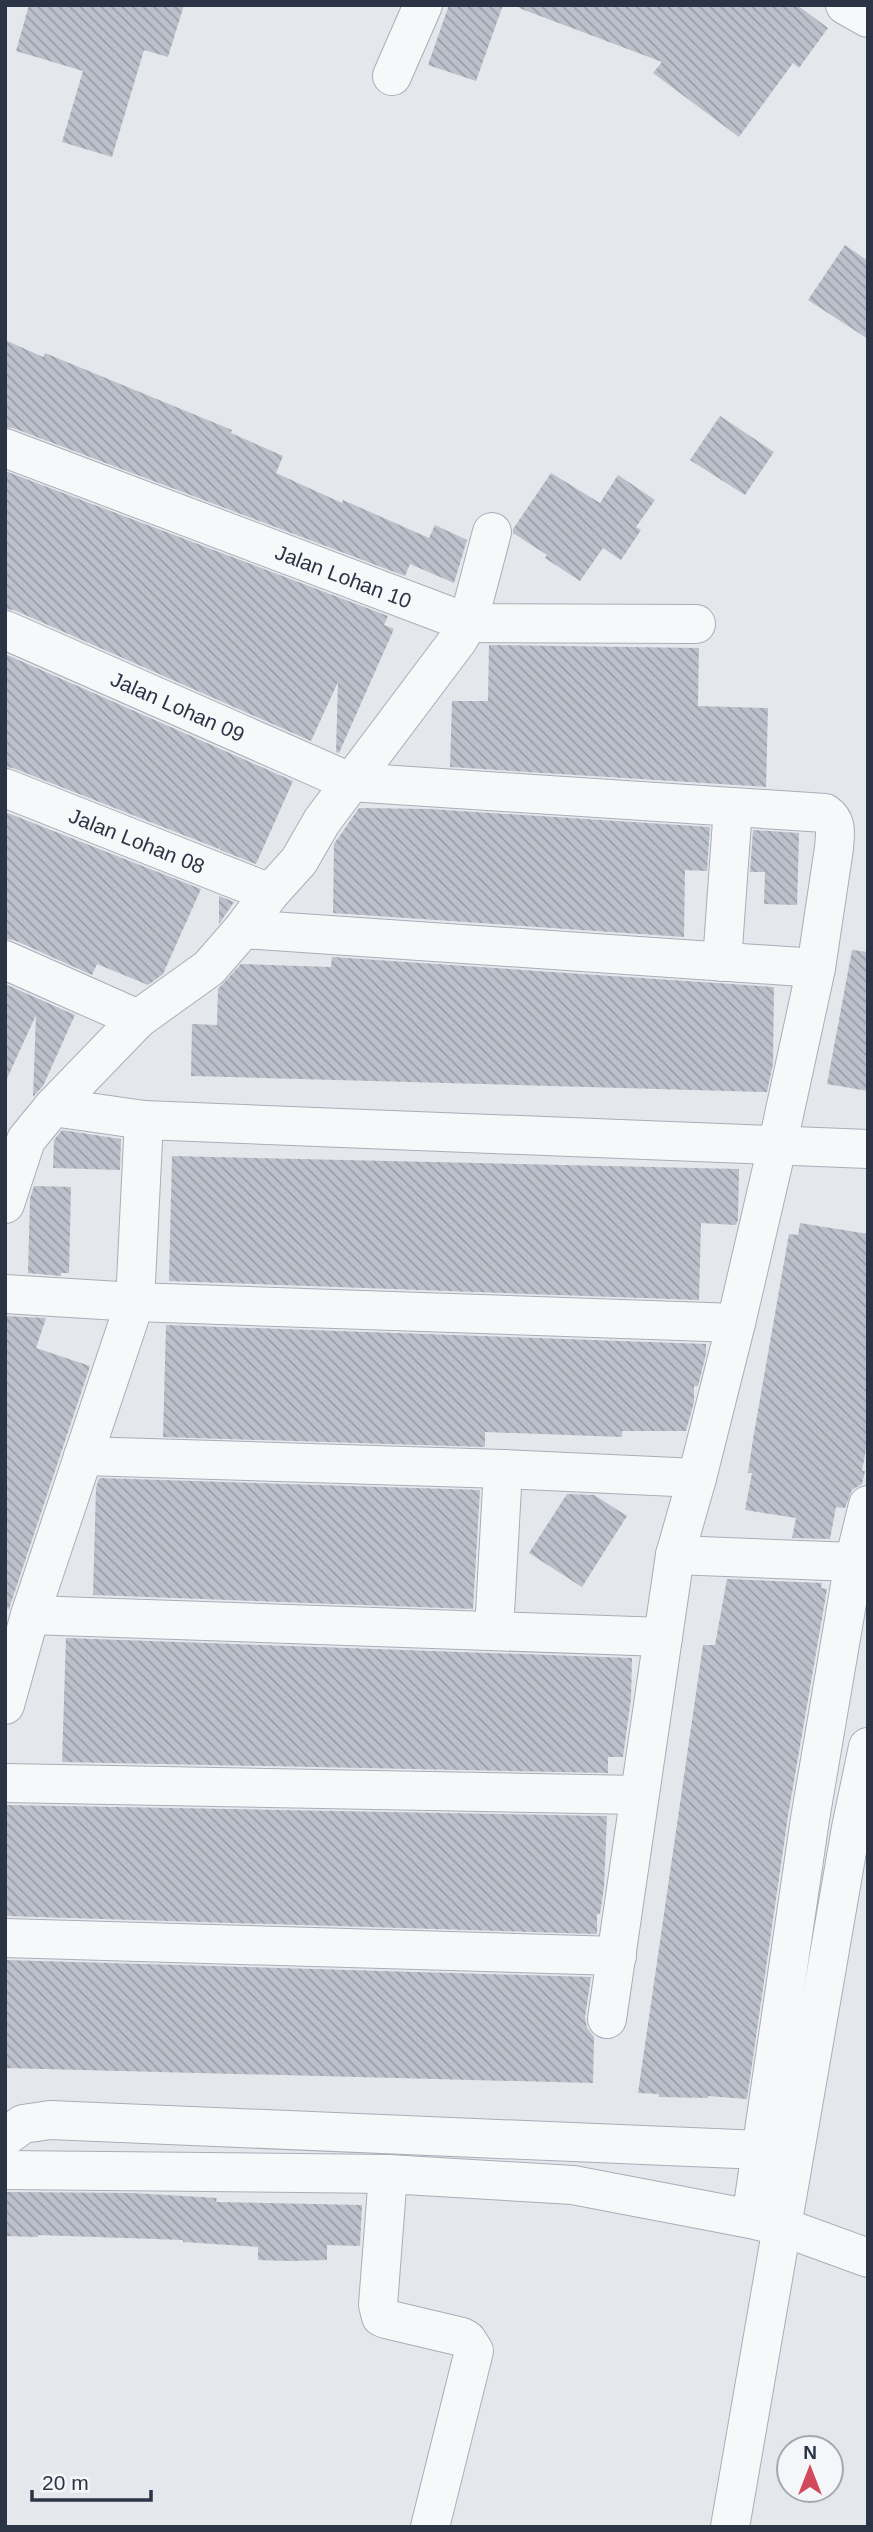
<svg xmlns="http://www.w3.org/2000/svg" width="873" height="2532" viewBox="0 0 873 2532" font-family="Arial,sans-serif">
<style>
.building{fill:url(#building-back-hatch)}
.lines{fill:none;stroke-linecap:round;stroke-linejoin:round}
.minor-casing{stroke:#a9aeb7;stroke-width:40}
.minor{stroke:#f7f8fa;stroke-width:38}
.labels{text-anchor:middle;dominant-baseline:central;stroke-width:5;stroke-linejoin:round;paint-order:stroke}
.street-label{font-size:21px;fill:#2b3445;stroke:#f4f6f9}
</style>
<defs>
<pattern id="building-back-hatch" width="6" height="6" patternUnits="userSpaceOnUse" patternTransform="scale(1.75)"><rect width="6" height="6" fill="#bbc0ca"/><path d="M-1 5l2 2M0 0l6 6M5-1l2 2" fill="none" stroke="#989da6"/></pattern>
</defs>
<rect width="100%" height="100%" fill="#e4e7ec"/>
<g class="building">
<polygon points="29,5 184,5 168,57 144,50 112,157 62,142 83,71 16,51"/>
<polygon points="449,5 503,5 476,81 428,65"/>
<polygon points="520,5 797,5 828,28 799,68 793,63 739,137 653,73 662,62 519,8"/>
<polygon points="845,245 868,261 868,339 808,300"/>
<polygon points="5,340 43,357 45,353 232,430 231,433 283,456 276,473 342,503 343,500 429,538 435,525 467,540 454,583 410,564 405,576 13,428 5,427"/>
<polygon points="720,416 774,452 745,495 690,460"/>
<polygon points="5,471 388,616 384,625 394,629 339,753 336,752 338,682 311,741 14,610 5,609"/>
<polygon points="551,473 600,503 618,475 655,500 636,527 641,530 621,560 603,548 580,581 545,558 547,555 513,533 513,529"/>
<polygon points="489,645 699,648 698,706 768,708 766,787 450,767 452,701 488,701"/>
<polygon points="5,654 293,781 256,864 220,850 220,846 219,849 13,768 5,767"/>
<polygon points="359,808 429,809 710,827 707,871 685,870 684,937 333,913 334,844"/>
<polygon points="5,812 201,889 163,974 148,985 97,964 92,975 14,940 5,939"/>
<polygon points="753,830 799,833 797,905 764,904 765,872 750,872"/>
<polygon points="219,896 234,902 219,924"/>
<polygon points="852,950 868,952 868,1091 827,1084"/>
<polygon points="332,957 774,987 773,1064 767,1092 191,1076 192,1024 217,1025 218,989 241,964 331,967"/>
<polygon points="5,984 75,1015 43,1086 33,1097 36,1015 5,1083"/>
<polygon points="62,1130 121,1139 120,1170 53,1168 54,1140"/>
<polygon points="172,1156 739,1169 738,1220 736,1225 701,1223 699,1300 169,1281"/>
<polygon points="34,1186 71,1187 69,1273 61,1273 61,1276 28,1273 30,1198"/>
<polygon points="800,1223 868,1234 868,1438 862,1471 865,1471 862,1484 852,1490 845,1508 836,1507 830,1539 792,1538 796,1518 745,1510 752,1473 748,1473 753,1439 789,1234 798,1235"/>
<polygon points="5,1316 46,1318 36,1348 90,1366 9,1609 5,1608"/>
<polygon points="166,1325 706,1344 706,1354 698,1386 694,1386 694,1402 686,1431 622,1431 622,1437 485,1432 485,1447 163,1437"/>
<polygon points="99,1478 480,1490 473,1609 93,1595 96,1488"/>
<polygon points="567,1494 594,1495 627,1516 582,1587 529,1553"/>
<polygon points="727,1579 822,1583 821,1588 827,1589 788,1816 747,2099 708,2096 708,2098 659,2097 659,2094 638,2093 703,1645 715,1645"/>
<polygon points="66,1638 632,1658 631,1699 623,1757 608,1757 608,1773 62,1762"/>
<polygon points="5,1805 607,1816 604,1887 600,1914 597,1914 597,1934 5,1916"/>
<polygon points="5,1960 591,1977 585,2017 587,2028 594,2037 593,2083 5,2068"/>
<polygon points="5,2192 132,2193 217,2198 216,2202 362,2205 360,2246 327,2245 327,2260 291,2261 258,2260 258,2247 183,2242 183,2240 38,2235 38,2237 5,2236"/>
</g>
<g class="lines">
<defs>
<g id="minor">
<polyline points="845,5 868,18"/>
<polyline points="392,76 423,5"/>
<path id="s1" d="M5,448L468,623L696,624"/>
<path id="s2" d="M5,630L350,782L825,813C838,822 835,833 834,848L816,968L777,1147L736,1323L697,1478L675,1555L607,2019"/>
<path id="s3" d="M5,788L270,893"/>
<polyline points="243,929 816,968"/>
<polyline points="5,960 138,1019"/>
<polyline points="722,962 733,807"/>
<polyline points="53,1107 144,1120 868,1149"/>
<polyline points="5,1204 26,1140 53,1107 138,1019 209,968 243,929 270,893 299,861 322,821 458,640 468,623 492,532"/>
<polyline points="5,1294 135,1302 736,1323"/>
<polyline points="83,1456 503,1469 697,1478"/>
<polyline points="675,1555 854,1562"/>
<polyline points="30,1615 663,1637"/>
<polyline points="494,1631 503,1469"/>
<polyline points="5,1705 30,1615 135,1302 144,1120"/>
<polyline points="5,1783 638,1795"/>
<polyline points="5,1938 617,1956"/>
<polyline points="5,2137 23,2124 50,2120 761,2150"/>
<polyline points="5,2170 388,2174 573,2185 751,2219 783,2227 868,2258"/>
<polyline points="388,2174 378,2305 381,2317 386,2319 462,2337 467,2340 474,2351 430,2527"/>
<polyline points="751,2219 810,1819 854,1562 868,1505"/>
<polyline points="730,2527 851,1828 868,1747"/>
</g>
</defs>
<use href="#minor" class="minor-casing"/>
<use href="#minor" class="minor"/>
</g>
<g class="labels">
<g class="street-label">
<text stroke="none"><textPath href="#s1" startOffset="362">Jalan Lohan 10</textPath></text>
<text stroke="none"><textPath href="#s2" startOffset="189">Jalan Lohan 09</textPath></text>
<text stroke="none"><textPath href="#s3" startOffset="142">Jalan Lohan 08</textPath></text>
</g>
</g>
<rect width="873" height="2532" fill="none" stroke="#2b3445" stroke-width="14"/>
<g transform="translate(810 2469)"><circle r="33" fill="#f4f6f9" stroke="#a4a8b1" stroke-width="2"/>
<path d="M0-5L12 26L0 18L-12 26Z" fill="#d1495b"/>
<text y="-10" font-size="19" font-weight="bold" text-anchor="middle" fill="#2b3445">N</text>
</g>
<path d="M32 2490v10h119v-10" fill="none" stroke="#2b3445" stroke-width="3.5"/>
<text x="42" y="2490" font-size="21" fill="#2b3445" stroke="#f4f6f9" stroke-width="5" paint-order="stroke">20 m</text>
</svg>
